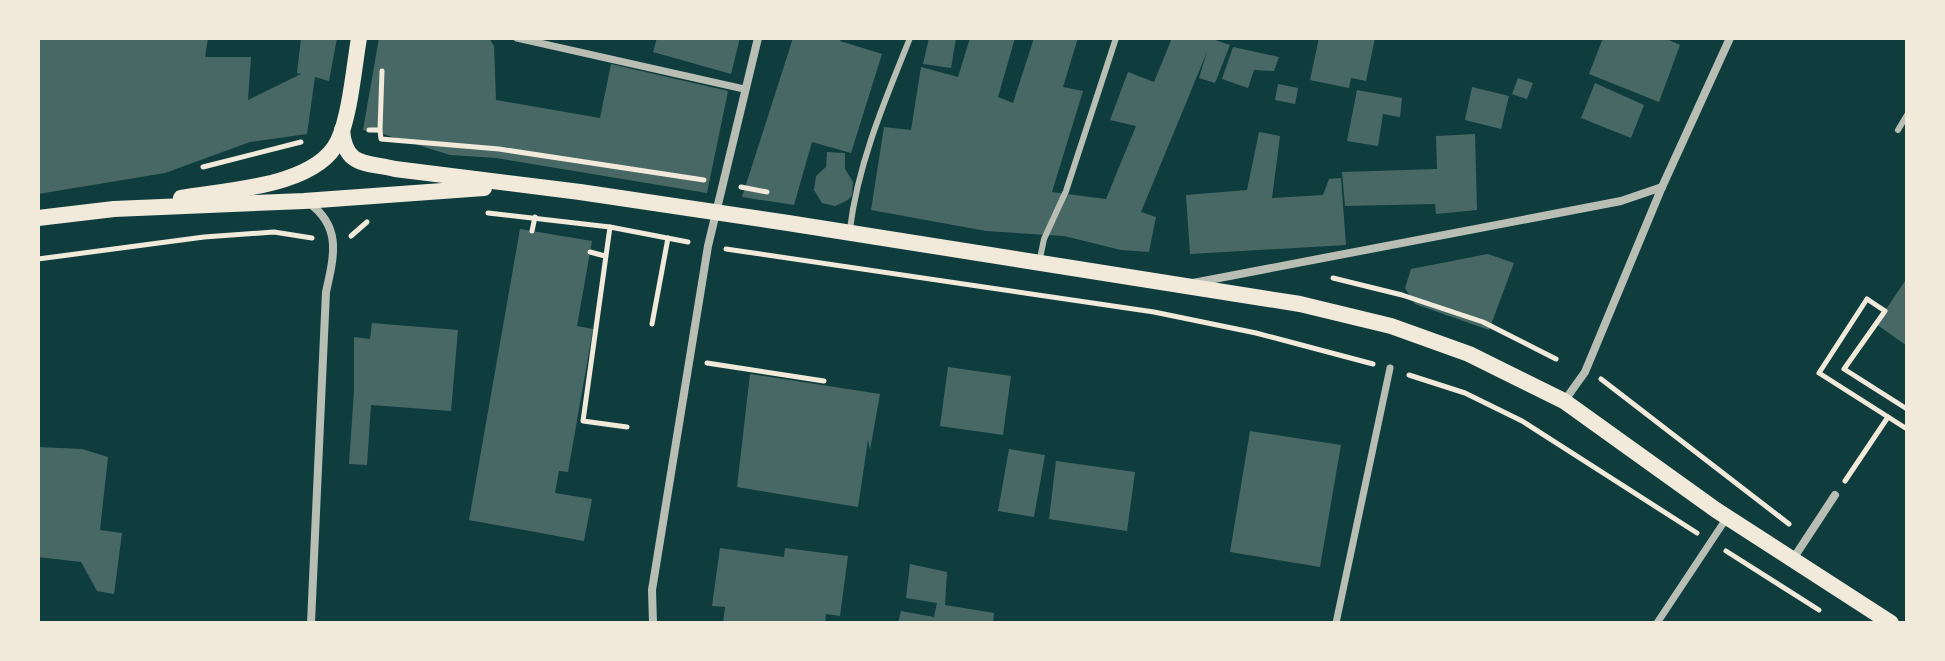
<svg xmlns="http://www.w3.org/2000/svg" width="1945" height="661" viewBox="0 0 1945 661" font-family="Rubik,sans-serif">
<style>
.building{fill:#486865}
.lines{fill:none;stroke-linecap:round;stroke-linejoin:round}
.path{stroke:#f1e9da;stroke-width:5}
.service{stroke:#b8beb3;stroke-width:6}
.pedestrian{stroke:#b8beb3;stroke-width:7}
.minor{stroke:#b8beb3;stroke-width:8}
.secondary{stroke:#f1e9da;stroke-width:16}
</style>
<rect width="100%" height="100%" fill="#0f3d3e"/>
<g class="building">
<polygon points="38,38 208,38 205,57 251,57 248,100 301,74 297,73 301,38 337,38 329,81 315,77 307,134 250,142 165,173 38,194"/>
<polygon points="379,38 489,38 494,46 496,100 600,118 611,64 728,91 707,193 496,158 450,155 383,134 363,130"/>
<polygon points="657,38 740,38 731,74 653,52"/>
<polygon points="793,38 842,38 840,41 882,54 851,153 812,142 794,205 742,197"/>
<polygon points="929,38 956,38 951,68 923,64"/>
<polygon points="970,38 1015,38 998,97 1013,103 1034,38 1078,38 1063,87 1083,91 1052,192 1106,199 1136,126 1110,120 1128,72 1154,82 1172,38 1209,38 1230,45 1215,83 1199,78 1207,52 1141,212 1156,217 1149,252 1121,250 1064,236 986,231 871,210 884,127 911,130 921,67 958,77"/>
<polygon points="1319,38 1375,38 1366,81 1351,78 1349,88 1310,80"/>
<polygon points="1603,38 1664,38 1680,45 1659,102 1589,74"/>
<polygon points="1233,47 1279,57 1274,71 1254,70 1248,88 1222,79"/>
<polygon points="1518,78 1533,83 1527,99 1512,94"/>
<polygon points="1595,83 1644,105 1631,138 1581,118"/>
<polygon points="1278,84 1298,88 1295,104 1275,100"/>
<polygon points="1472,87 1509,96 1501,129 1465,120"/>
<polygon points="1357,90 1402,98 1400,117 1383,114 1378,146 1347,141"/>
<polygon points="1259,132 1280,136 1272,198 1323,195 1329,179 1341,178 1346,245 1190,254 1186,195 1247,190"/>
<polygon points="1475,134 1477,210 1436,214 1435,204 1345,206 1342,172 1437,169 1436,136"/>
<polygon points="827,152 845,153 845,169 853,182 852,195 848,200 835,206 822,203 814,190 816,176 826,167"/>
<polygon points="520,229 592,241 577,326 593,329 568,472 559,471 555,493 592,499 584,541 469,520"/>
<polygon points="1488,254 1514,263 1489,330 1415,304 1405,288 1411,269"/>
<polygon points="1907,278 1907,346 1876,324"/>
<polygon points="372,323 458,330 451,411 371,405 367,465 349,464 354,391 354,337 370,339"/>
<polygon points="948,367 1011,376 1003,435 940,426"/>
<polygon points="750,374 880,394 870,450 868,440 858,507 737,487"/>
<polygon points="1250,431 1341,445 1320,567 1230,552"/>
<polygon points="38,447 82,449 108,457 100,530 122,533 114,594 97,591 81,562 38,557"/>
<polygon points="1009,449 1045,455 1034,517 998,511"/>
<polygon points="1056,461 1135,472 1127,531 1049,519"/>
<polygon points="720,548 784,557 785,548 848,556 840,616 826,614 825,623 723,623 725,607 712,606"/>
<polygon points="910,564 947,572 945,605 994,613 993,623 898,623 901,611 934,617 937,603 906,598"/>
</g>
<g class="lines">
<g class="path">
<polyline points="369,130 380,130 381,139 499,149 704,180"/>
<polyline points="380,130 382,71"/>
<polyline points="203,167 301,142"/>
<polyline points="741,187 767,192"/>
<polyline points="488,213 610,227 688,242"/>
<polyline points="610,227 583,421 627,427"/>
<polyline points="532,231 535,217"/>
<polyline points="351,236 367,222"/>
<polyline points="726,249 1154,312 1256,333 1373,364"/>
<polyline points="590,252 605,256"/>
<polyline points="38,259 204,237 274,232 312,238"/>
<polyline points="1333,278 1402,295 1483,322 1556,359"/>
<polyline points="652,324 668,238"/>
<polyline points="707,363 824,381"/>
<polyline points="1409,375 1465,393 1522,421 1697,533"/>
<polyline points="1601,379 1789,524"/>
<polyline points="1907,409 1844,369 1885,311 1867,299 1819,373 1907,429"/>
<polyline points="1845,481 1888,417"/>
<polyline points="1726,551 1819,610"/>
</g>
<g class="service">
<polyline points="1898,130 1907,115"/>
<path d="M850,229C858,163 885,100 910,38"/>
<polyline points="1039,263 1044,239 1066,191 1116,38"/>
</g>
<g class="pedestrian">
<polyline points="517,38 744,89"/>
<polyline points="1336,623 1390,368"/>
<polyline points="1657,623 1726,519"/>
</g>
<g class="minor">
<path d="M309,203C342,227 334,256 326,292L311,623"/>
<polyline points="1193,283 1621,201 1662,187"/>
<polyline points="1565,400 1585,372 1662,187 1730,38"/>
<polyline points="1793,559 1835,495"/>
<polyline points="653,623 652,590 708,246 758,38"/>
</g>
<g class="secondary">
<path d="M342,130C345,167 365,162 395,169L580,192L788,223L1300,304L1391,326L1469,354L1564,401L1716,510L1891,623"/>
<path d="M181,198C226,190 316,187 338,141C350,116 354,67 359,38"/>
<polyline points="38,218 114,209 304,201 484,188"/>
</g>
</g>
<rect width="1945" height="661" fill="none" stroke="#f1e9da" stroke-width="80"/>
</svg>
